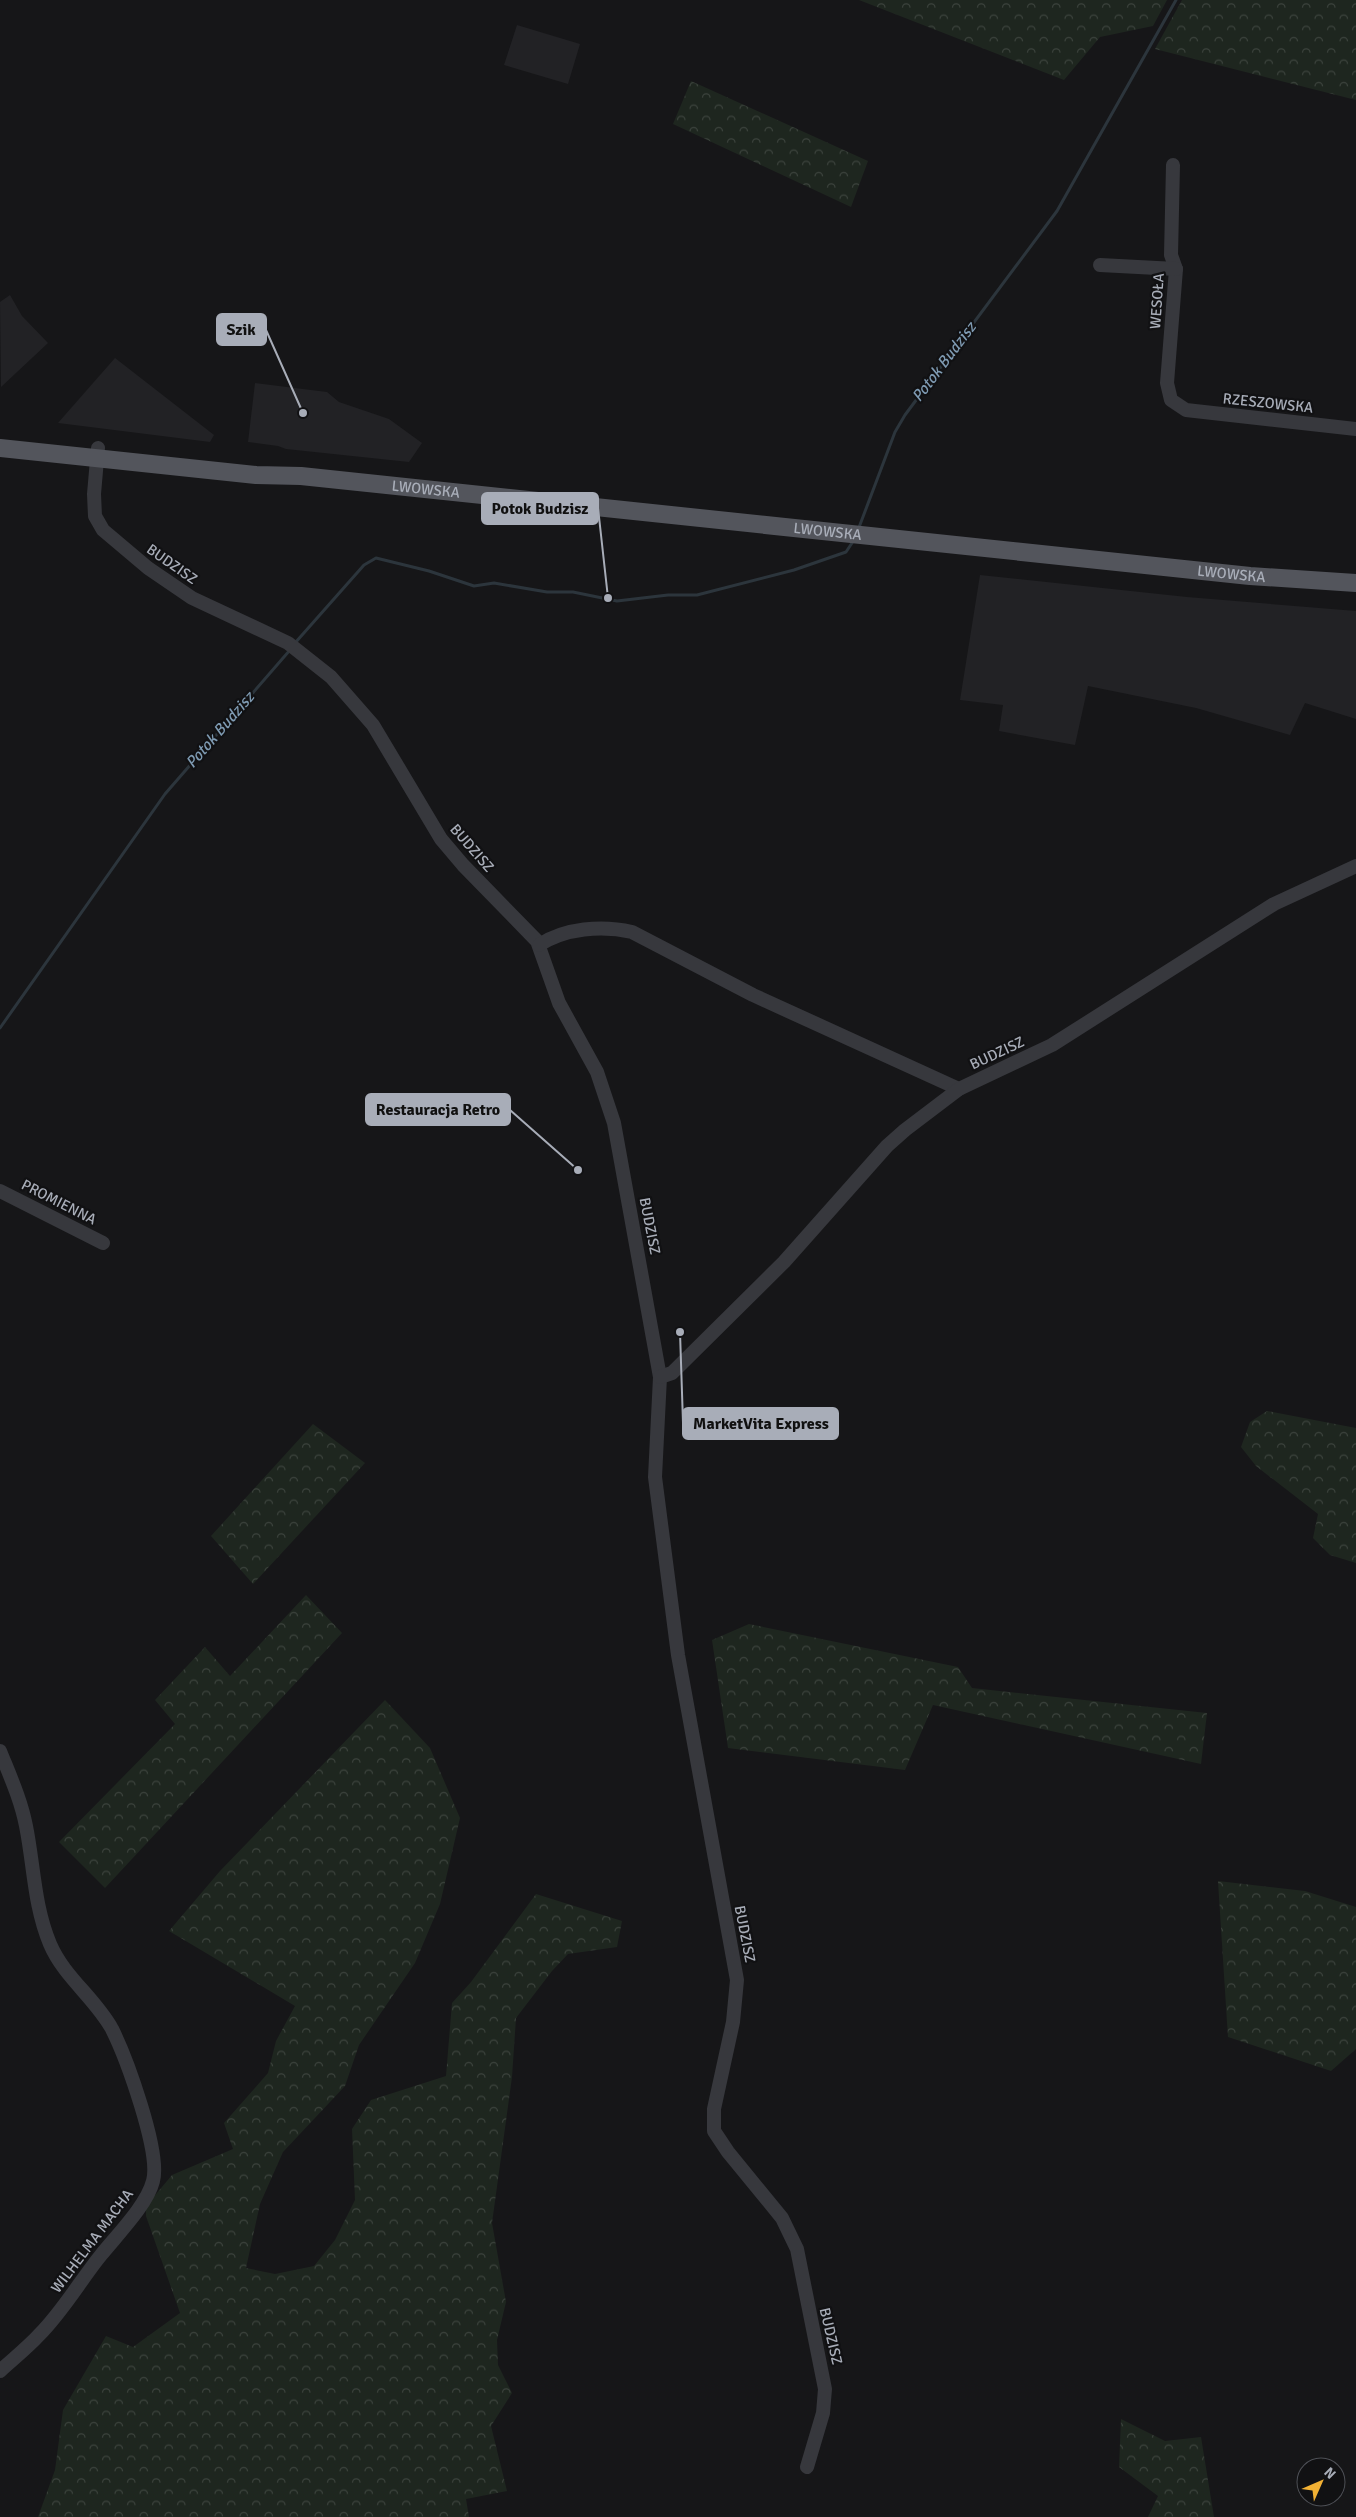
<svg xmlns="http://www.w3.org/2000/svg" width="1356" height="2517" viewBox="0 0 1356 2517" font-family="Signika,sans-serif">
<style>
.built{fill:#222225}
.forest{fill:url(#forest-crowns)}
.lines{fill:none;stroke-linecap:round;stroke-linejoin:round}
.stream{stroke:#2c353c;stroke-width:3}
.minor{stroke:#37383d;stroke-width:14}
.major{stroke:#53555c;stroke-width:18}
.labels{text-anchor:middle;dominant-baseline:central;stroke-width:4.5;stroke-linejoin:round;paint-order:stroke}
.street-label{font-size:15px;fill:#a8adb8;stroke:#111113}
.water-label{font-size:16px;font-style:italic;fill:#7f9bb3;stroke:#111113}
.leader{fill:none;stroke:#a8adb8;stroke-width:2}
.callout-dot{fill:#a8adb8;stroke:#111113;stroke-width:2}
.callout{fill:#a8adb8;stroke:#a8adb8;stroke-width:2}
.callout-label{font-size:16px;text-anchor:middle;font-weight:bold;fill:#111}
</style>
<defs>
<pattern id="forest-crowns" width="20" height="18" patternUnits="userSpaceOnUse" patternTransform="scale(1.25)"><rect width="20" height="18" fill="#1e261f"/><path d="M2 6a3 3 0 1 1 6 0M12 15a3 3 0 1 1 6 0" fill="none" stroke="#3c433d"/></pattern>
</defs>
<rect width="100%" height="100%" fill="#161618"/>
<g class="built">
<polygon points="517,25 580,44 568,84 504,65"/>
<polygon points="10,295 22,316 48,343 1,387 0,302"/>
<polygon points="115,358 214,435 210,442 58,423"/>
<polygon points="255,383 327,392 339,402 389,419 422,443 409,462 286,449 278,446 248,442"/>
<polygon points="980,575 1187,597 1356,611 1356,719 1305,703 1290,735 1196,708 1088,686 1075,745 999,731 1003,705 960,700"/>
</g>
<g class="forest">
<polygon points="859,0 1167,0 1153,26 1100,37 1064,80"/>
<polygon points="1182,0 1356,0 1356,100 1155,49"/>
<polygon points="691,81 868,161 851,207 673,124"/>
<polygon points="1267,1411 1356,1428 1356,1563 1330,1555 1313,1538 1318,1514 1256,1466 1241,1447 1250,1422"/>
<polygon points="313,1424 365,1463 253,1584 211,1536"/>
<polygon points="306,1595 342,1633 105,1888 59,1842 175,1724 155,1700 205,1647 230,1676"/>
<polygon points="749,1624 958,1667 972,1688 1207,1713 1201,1764 933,1705 905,1770 728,1748 712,1640"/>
<polygon points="385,1700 430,1748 460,1818 440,1904 415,1963 359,2045 345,2086 283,2152 260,2204 246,2268 275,2274 314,2266 335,2240 355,2200 352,2129 371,2100 446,2076 452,2003 471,1982 536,1894 622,1921 617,1947 568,1954 552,1971 516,2018 512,2077 492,2223 506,2302 497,2340 498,2365 512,2393 491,2426 507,2491 466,2499 469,2517 38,2517 55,2470 63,2410 106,2336 133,2347 180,2313 146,2216 146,2206 172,2175 233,2149 224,2123 268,2073 276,2041 295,2006 169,1931 220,1871"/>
<polygon points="1218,1881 1305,1891 1356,1907 1356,2049 1331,2071 1228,2037"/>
<polygon points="1121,2419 1165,2441 1201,2437 1214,2517 1148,2517 1158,2496 1119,2467"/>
</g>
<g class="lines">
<g class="stream">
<polyline points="858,530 895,432 905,415 1057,211 1176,0"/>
<polyline points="295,643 364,565 376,558 429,571 474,586 494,583 547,592 573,592 617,601 668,595 697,595 794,570 846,552 854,540"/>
<polyline points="0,1028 165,794 290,650"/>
</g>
<g class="minor">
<polyline points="1173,165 1171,255 1176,269 1167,383 1171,400 1186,410 1356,429"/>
<polyline points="1100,265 1176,269"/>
<polyline points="98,448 94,494 95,516 103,530 148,568 192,598 288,643 331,677 373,725 441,839 463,865 537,941 559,1003 597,1072 614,1123 660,1377 655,1477 678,1655 737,1980 733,2022 714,2109 714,2131 728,2152 782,2218 797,2249 825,2389 823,2413 807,2467"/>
<path d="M539,945C565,928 602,925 632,932L753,995L959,1089"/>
<polyline points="0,1191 103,1243"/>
<polyline points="660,1377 672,1373 784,1262 887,1146 905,1130 959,1089 1052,1045 1274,904 1356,866"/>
<path d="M0,1751C10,1776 21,1800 26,1826C34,1866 34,1906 50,1944C64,1977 95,1998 112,2029C126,2057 161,2152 153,2181C147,2205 117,2235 101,2255C80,2281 63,2311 39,2335C27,2348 13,2359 0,2371"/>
</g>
<path class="major" id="s1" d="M0,448L256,475L301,476L1250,576L1356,583"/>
</g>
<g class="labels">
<g class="street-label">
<text transform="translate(1157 301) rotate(-86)">WESOŁA</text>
<text transform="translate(1268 403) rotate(6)">RZESZOWSKA</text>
<text stroke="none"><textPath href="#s1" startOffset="428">LWOWSKA</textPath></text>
<text stroke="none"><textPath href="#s1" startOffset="832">LWOWSKA</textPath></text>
<text transform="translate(172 564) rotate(35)">BUDZISZ</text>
<text stroke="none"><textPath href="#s1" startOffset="1238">LWOWSKA</textPath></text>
<text transform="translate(472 848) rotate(49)">BUDZISZ</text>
<text transform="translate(997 1053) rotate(-25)">BUDZISZ</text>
<text transform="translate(59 1202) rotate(27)">PROMIENNA</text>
<text transform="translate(650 1226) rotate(79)">BUDZISZ</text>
<text transform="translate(745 1934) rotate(79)">BUDZISZ</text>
<text transform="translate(92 2241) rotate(-53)">WILHELMA MACHA</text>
<text transform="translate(831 2336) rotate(77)">BUDZISZ</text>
</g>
<g class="water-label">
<text transform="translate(944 362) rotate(-53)">Potok Budzisz</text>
<text transform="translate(220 730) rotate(-49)">Potok Budzisz</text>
</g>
</g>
<path class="leader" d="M303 413L266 330M608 598L598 508M578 1170L510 1110M680 1332L683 1423"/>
<g class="callout-dot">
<circle cx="303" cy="413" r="5"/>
<circle cx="608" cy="598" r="5"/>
<circle cx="578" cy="1170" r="5"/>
<circle cx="680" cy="1332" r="5"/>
</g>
<g class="callout">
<rect x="217" y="314" width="49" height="31" rx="5"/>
<rect x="482" y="493" width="116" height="31" rx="5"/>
<rect x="366" y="1094" width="144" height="31" rx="5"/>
<rect x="683" y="1408" width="155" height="31" rx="5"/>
</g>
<g class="callout-label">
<text x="241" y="335">Szik</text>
<text x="540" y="514">Potok Budzisz</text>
<text x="438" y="1115">Restauracja Retro</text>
<text x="761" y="1429">MarketVita Express</text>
</g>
<g transform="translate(1321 2482) rotate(45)"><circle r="24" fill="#111113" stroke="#4d4f55"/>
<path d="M0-4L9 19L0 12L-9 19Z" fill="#f2b134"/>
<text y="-8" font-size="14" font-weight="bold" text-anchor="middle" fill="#a8adb8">N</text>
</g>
</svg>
